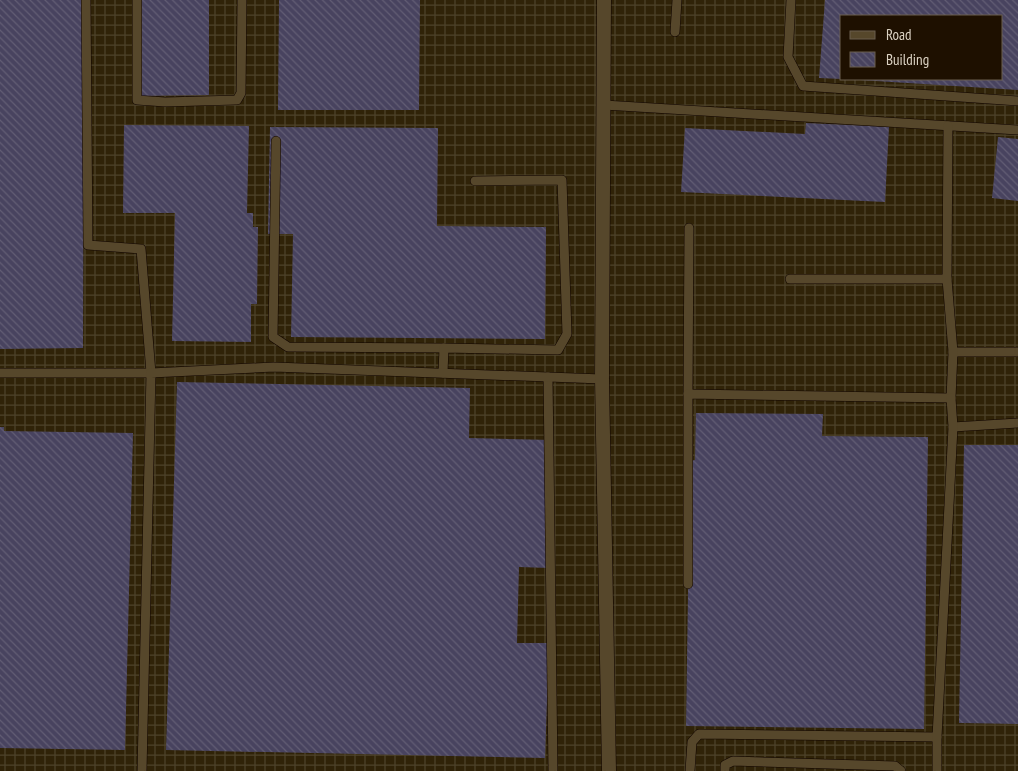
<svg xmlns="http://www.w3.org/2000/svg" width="1018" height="771" viewBox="0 0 1018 771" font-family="'PT Sans Narrow',sans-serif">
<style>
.industrial{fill:url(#industrial-grid);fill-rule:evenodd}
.building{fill:url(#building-back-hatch)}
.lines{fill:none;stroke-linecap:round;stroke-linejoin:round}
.service-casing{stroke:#100400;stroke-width:10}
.minor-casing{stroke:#100400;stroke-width:15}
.service{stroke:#56472b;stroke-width:9}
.minor{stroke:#56472b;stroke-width:14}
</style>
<defs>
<pattern id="industrial-grid" width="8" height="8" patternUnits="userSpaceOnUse" patternTransform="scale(1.25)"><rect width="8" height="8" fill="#302308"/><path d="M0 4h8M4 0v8" fill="none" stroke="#4d422a"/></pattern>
<pattern id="building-back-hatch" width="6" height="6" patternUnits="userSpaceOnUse" patternTransform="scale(1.25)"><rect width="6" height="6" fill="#48435f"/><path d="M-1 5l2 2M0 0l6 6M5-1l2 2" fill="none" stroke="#625d74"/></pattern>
</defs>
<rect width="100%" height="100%" fill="#271900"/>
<path class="industrial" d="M0,0H1018V771H0ZM842,16H1002V79H842Z"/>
<g class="building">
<polygon points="0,0 84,0 83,348 0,349"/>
<polygon points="133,0 209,0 209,95 133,96"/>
<polygon points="279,0 420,0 419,110 278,110"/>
<polygon points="825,0 1018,0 1018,90 860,80 1002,79 1002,16 842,16 842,79 819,78"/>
<polygon points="806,123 889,127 885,202 681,192 685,128 805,134"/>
<polygon points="124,125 249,126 247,213 253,213 253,227 258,227 257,304 251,304 251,342 172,341 175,213 123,213"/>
<polygon points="270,127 438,128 437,226 546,227 545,339 291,337 293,234 268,234"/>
<polygon points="998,137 1018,139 1018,201 992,198"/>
<polygon points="177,382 470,388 469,438 553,440 549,568 519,567 517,643 549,643 545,758 166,750"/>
<polygon points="696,413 823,414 822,436 928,437 924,729 686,726 690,461 695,460"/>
<polygon points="0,427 4,427 4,431 133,433 125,750 0,748"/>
<polygon points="964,445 1018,445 1018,724 959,723"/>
</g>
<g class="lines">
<defs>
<g id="service">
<polyline points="137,0 137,100 165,102 237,100 241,93 242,0"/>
<polyline points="791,0 788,57 803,86 1018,101"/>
<polyline points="675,32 677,0"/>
<polyline points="604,105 1018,130"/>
<polyline points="276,141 273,337 288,347 444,348"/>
<polyline points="790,279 947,279"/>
<polyline points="953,352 1018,352"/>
<polyline points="0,373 151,373 141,249 88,245 86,0"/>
<polyline points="443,373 444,348 558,350 567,334 562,180 475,181"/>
<polyline points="548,377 553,771"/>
<polyline points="688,394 689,228"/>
<polyline points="953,427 1018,423"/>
<polyline points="688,584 688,394 951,398 953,352 947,279 948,126"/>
<polyline points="142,771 151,373 274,367 602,379"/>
<polyline points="690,771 692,742 699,734 937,737"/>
<polyline points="725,771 725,765 733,761 895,766 901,771"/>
<polyline points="937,771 937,737 953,427 951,398"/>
</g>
<polyline id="minor" points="604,0 602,379 609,771"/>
</defs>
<use href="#service" class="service-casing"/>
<use href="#minor" class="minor-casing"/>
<use href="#service" class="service"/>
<use href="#minor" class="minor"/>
</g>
<rect x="840" y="15" width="162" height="65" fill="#1e1000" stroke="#6a5e4e"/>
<rect x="850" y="31" width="25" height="8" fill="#56472b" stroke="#6a5e4e"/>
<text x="886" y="40" font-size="15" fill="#dcd3c3">Road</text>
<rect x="850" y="52" width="25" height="15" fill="url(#building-back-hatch)" stroke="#6a5e4e"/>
<text x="886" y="65" font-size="15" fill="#dcd3c3">Building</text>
</svg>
